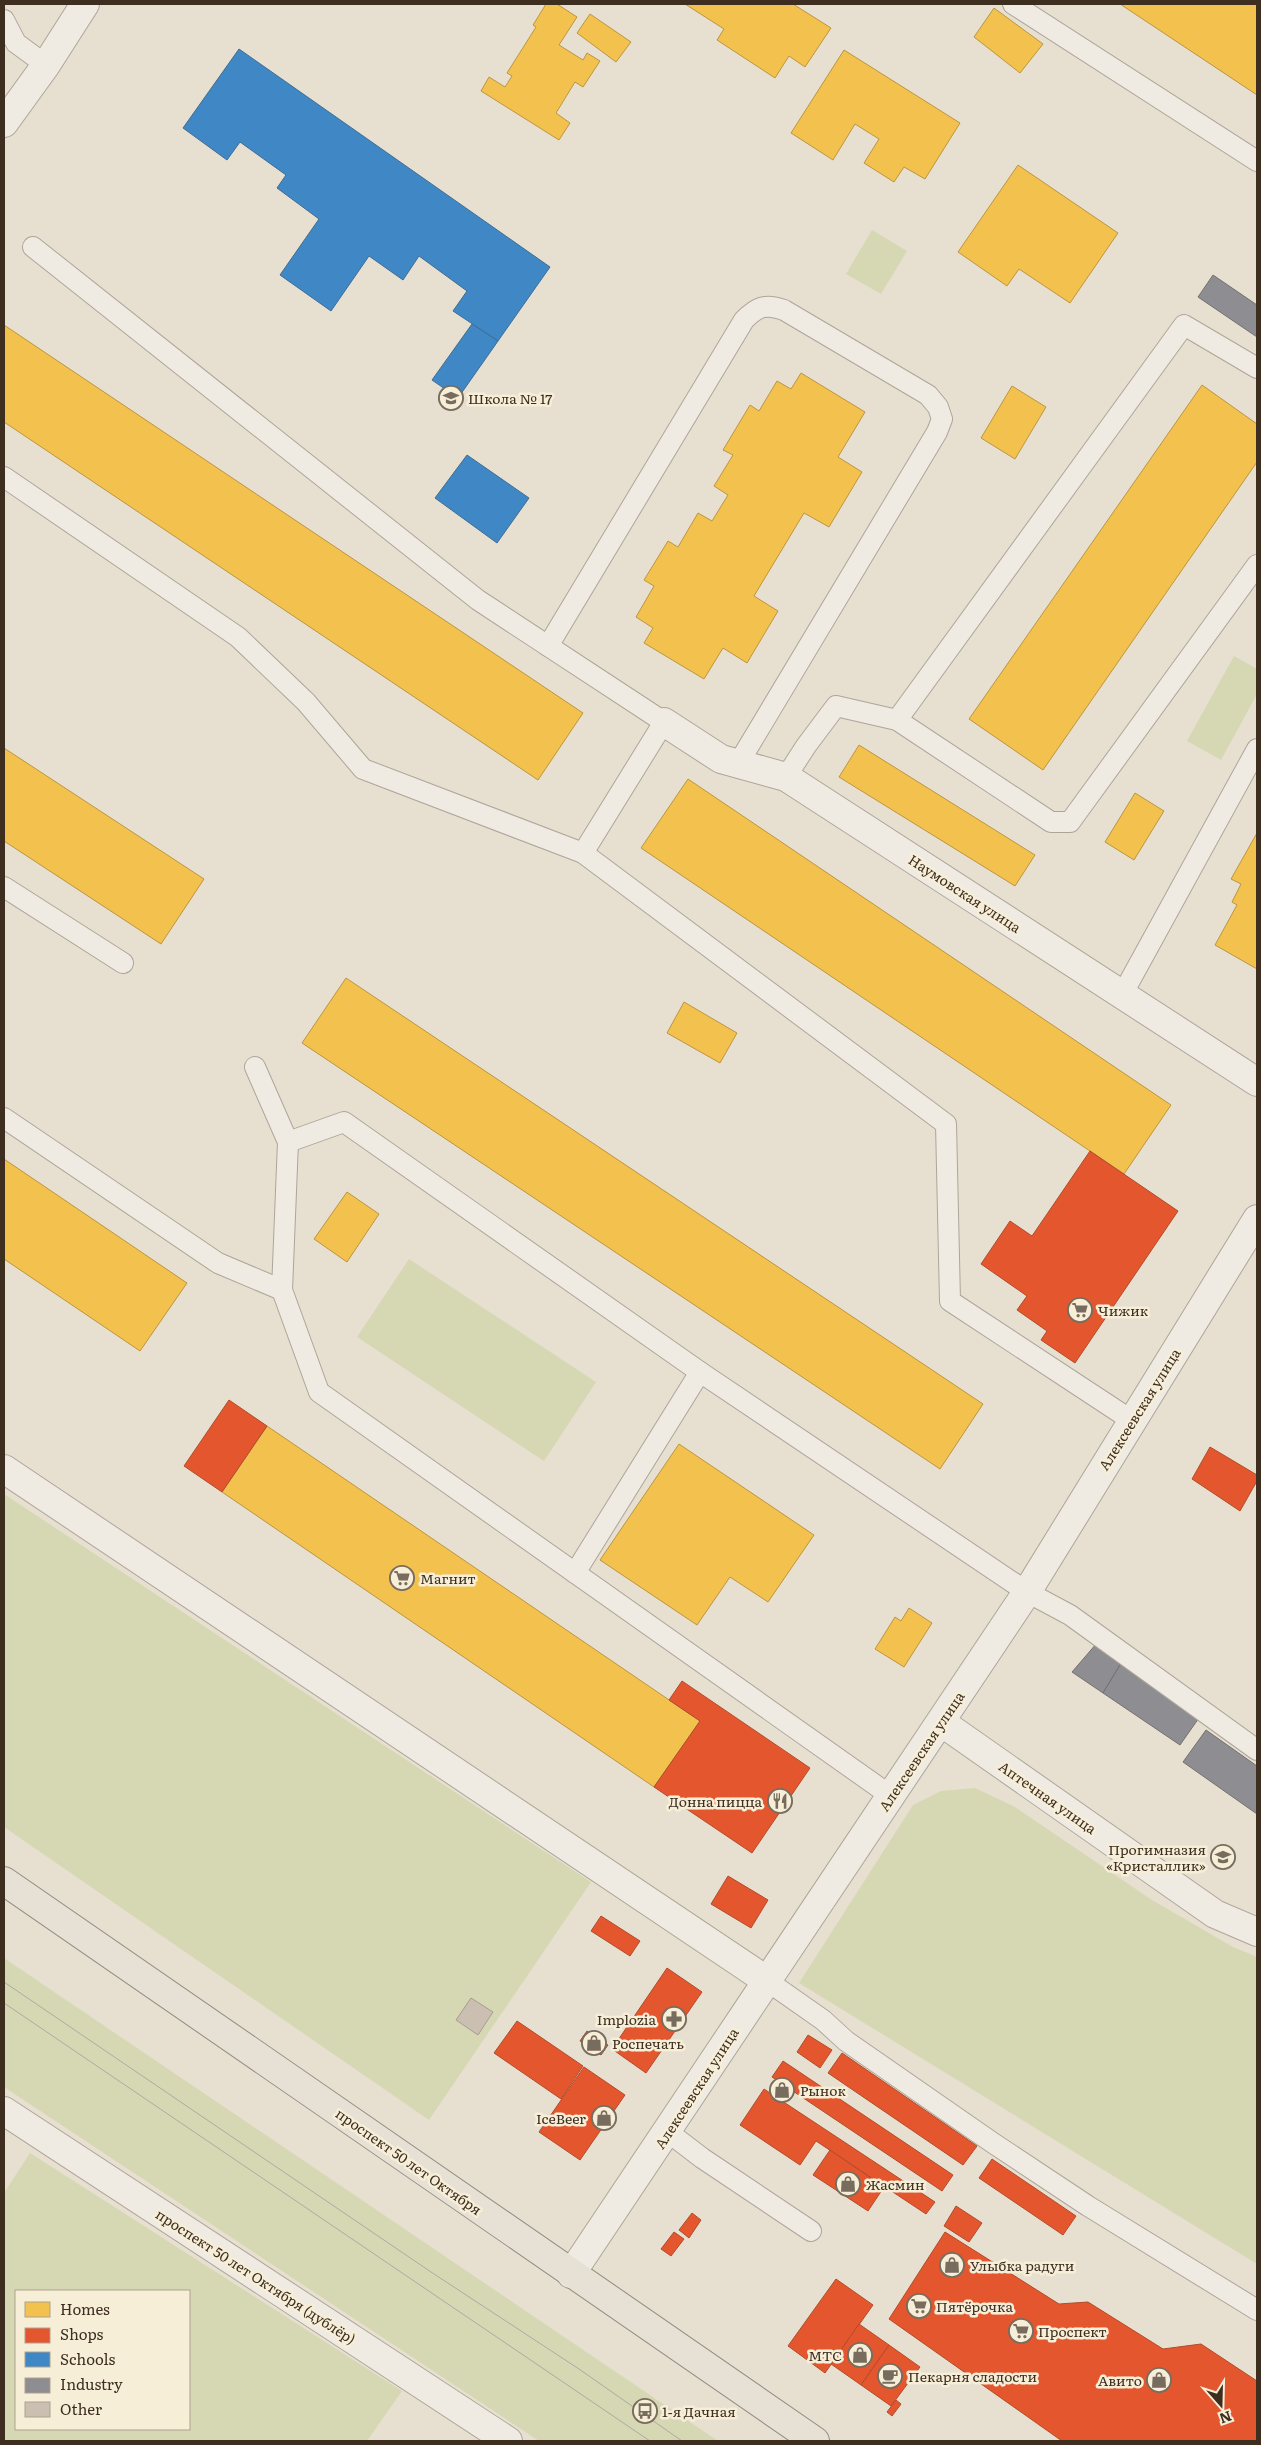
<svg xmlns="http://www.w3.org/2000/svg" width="1261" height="2445" viewBox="0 0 1261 2445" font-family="Literata,serif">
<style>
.green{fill:#d6d7b3;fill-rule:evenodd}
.homes{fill:#f2c14e;stroke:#bc9540}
.shops{fill:#e4572e;stroke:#b24b2a}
.schools{fill:#3f88c5;stroke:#3e6d94}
.industry{fill:#8d8d92;stroke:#757070}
.building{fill:#cbbfb2;stroke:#a89c90}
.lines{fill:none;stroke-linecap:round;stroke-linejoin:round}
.service-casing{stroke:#ada599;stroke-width:22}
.minor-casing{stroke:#ada599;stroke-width:30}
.tertiary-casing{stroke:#ada599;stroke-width:30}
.primary-casing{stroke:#928b80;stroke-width:30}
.service{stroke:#efebe3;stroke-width:20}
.minor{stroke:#efebe3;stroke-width:28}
.tertiary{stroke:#efebe3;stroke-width:28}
.primary{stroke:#e6e1d4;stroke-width:28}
.tram{stroke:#afaaa2;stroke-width:1}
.labels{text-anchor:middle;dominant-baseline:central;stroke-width:5;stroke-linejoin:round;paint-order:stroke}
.poi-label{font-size:14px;fill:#3d2e20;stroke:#f7eed8;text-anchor:start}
.street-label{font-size:14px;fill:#3d2e20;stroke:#f7eed8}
</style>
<rect width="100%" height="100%" fill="#e7e0d1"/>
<g class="green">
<polygon points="872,230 907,251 881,294 846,274"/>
<polygon points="1234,656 1257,669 1257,694 1221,760 1187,741"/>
<polygon points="409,1259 596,1382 544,1461 357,1337"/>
<polygon points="4,1494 591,1882 429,2120 4,1827"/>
<polygon points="975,1788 1015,1807 1152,1900 1233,1947 1257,1957 1257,2264 799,1983 913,1805 941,1791"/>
<polygon points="4,1958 718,2441 539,2441 4,2087"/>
<path d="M30,2153L402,2391L367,2441H4V2193ZM16,2291H189V2429H16Z"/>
</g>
<g class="homes">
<polygon points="546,4 557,4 577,17 559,45 583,60 587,53 600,61 583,87 575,82 556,113 570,123 559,140 481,91 489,77 505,87 512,76 507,73 536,27 533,25"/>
<polygon points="685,4 793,4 831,28 805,67 789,56 775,78 717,40 724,29"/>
<polygon points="1120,4 1257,4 1257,95"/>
<polygon points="994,8 1043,44 1020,73 974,37"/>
<polygon points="590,14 631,42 616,62 577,33"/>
<polygon points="844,50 960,123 925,179 904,167 894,182 864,163 879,139 855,124 833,160 791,133"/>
<polygon points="1018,165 1118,233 1070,303 1019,269 1007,286 958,252"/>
<polygon points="4,325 583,713 538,780 4,422"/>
<polygon points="801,373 865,412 838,457 862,472 829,527 804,513 754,596 778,611 747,663 723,648 704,679 644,643 653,628 636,617 654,586 644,580 668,541 678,547 698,513 712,521 728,495 714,486 733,455 723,450 750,405 759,411 777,381 791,389"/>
<polygon points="1202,385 1257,424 1257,462 1043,770 969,719"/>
<polygon points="1012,386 1046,407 1015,459 981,438"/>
<polygon points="859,745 1035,855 1015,886 839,777"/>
<polygon points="4,748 204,879 161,944 4,841"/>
<polygon points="688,779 1171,1105 1124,1174 641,848"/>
<polygon points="1135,793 1164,811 1134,860 1105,842"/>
<polygon points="1257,833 1257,969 1215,945 1237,905 1232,902 1241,884 1231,879"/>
<polygon points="346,978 983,1404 940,1469 302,1043"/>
<polygon points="684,1002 737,1033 720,1063 667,1033"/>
<polygon points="4,1159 187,1283 140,1351 4,1259"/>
<polygon points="347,1192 379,1214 347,1262 314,1239"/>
<polygon points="267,1426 700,1721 654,1787 222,1492"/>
<polygon points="679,1444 814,1535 768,1602 730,1577 697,1625 600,1560"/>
<polygon points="909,1608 932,1623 904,1667 875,1649 895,1617 901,1621"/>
</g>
<g class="shops">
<polygon points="1090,1151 1178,1211 1075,1363 1041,1340 1047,1331 1017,1310 1027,1296 981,1264 1010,1221 1032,1236"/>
<polygon points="229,1400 267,1426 222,1492 184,1466"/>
<polygon points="1210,1447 1257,1475 1257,1481 1240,1511 1192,1479"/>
<polygon points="682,1681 810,1768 752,1853 654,1787 700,1721 669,1700"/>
<polygon points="728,1876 768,1900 751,1928 711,1904"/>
<polygon points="601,1916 640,1941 630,1956 591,1931"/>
<polygon points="667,1968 702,1992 646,2073 612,2049"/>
<polygon points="517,2021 583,2066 561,2099 494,2053"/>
<polygon points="587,2031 608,2045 601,2055 580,2041"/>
<polygon points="808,2035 832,2050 820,2068 797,2052"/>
<polygon points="842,2053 977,2146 963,2165 828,2073"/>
<polygon points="783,2061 953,2175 942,2191 772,2077"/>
<polygon points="584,2067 625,2095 580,2160 539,2132"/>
<polygon points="764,2089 935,2202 926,2214 816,2141 800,2165 740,2125"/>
<polygon points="830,2150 884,2187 868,2211 813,2175"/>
<polygon points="992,2159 1076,2216 1063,2235 979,2178"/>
<polygon points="956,2206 982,2223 969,2242 944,2226"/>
<polygon points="692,2213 701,2220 689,2238 679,2230"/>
<polygon points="674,2232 684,2239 671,2256 661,2249"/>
<polygon points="945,2232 1059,2304 1088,2302 1163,2349 1201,2344 1257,2381 1257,2441 1062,2441 889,2319"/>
<polygon points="836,2279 873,2305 825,2373 788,2346"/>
<polygon points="859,2324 889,2345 861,2385 831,2364"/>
<polygon points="889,2345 920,2367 891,2406 861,2385"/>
<polygon points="896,2400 901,2404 892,2416 887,2412"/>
</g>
<g class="schools">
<polygon points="239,49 550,267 498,341 453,311 467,291 419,256 403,280 369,256 331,311 280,275 319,219 277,188 286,175 240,142 227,160 183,128"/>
<polygon points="472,324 498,341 458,398 432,380"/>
<polygon points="467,455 529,498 497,543 435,498"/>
</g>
<g class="industry">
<polygon points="1213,275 1257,305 1257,337 1198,297"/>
<polygon points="1097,1643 1123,1660 1103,1693 1072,1672"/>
<polygon points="1123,1660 1201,1715 1180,1745 1103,1693"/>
<polygon points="1206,1730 1257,1766 1257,1814 1183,1762"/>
</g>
<polygon class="building" points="471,1998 493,2012 478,2035 456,2020"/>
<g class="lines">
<defs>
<g id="service">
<polyline points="1013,4 1257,161"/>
<polyline points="4,20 16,43 46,65"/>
<polyline points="33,247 478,600 664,722 583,853"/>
<polyline points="4,477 238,637 306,702 363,769 583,853 946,1124 950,1301 1131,1420"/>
<path d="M548,646L744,320C757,307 765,303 784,310L928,395L938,407L942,419L937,432L738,764"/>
<polyline points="897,720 1184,325 1257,368"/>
<polyline points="786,777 806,746 836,706 897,720 1051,822 1070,822 1257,565"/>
<polyline points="4,887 123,963"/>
<polyline points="1122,995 1257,749"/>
<polyline points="255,1067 288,1142 282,1290 319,1392 891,1796"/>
<polyline points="4,1118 218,1263 282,1290"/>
<polyline points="288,1142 344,1122 700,1372 1027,1592 1070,1615 1257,1750"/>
<polyline points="575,1573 700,1372"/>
<polyline points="766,1980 823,2020 846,2041 993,2143 1088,2206 1257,2310"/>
<polyline points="668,2132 702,2158 811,2231"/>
</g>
<g id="minor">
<polyline points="4,123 46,65 85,4"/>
<polyline points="664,722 721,759 786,777 1257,1082"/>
<polyline points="4,1469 766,1980"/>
<polyline points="941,1722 1215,1914 1257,1932"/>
</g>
<g id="tertiary">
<polyline points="4,2111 508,2441"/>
<polyline points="571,2274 1027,1592 1257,1219"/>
</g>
<polyline id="primary" points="4,1881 815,2441"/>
</defs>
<use href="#service" class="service-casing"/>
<use href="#minor" class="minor-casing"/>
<use href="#tertiary" class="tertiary-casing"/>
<use href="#primary" class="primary-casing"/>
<use href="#service" class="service"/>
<use href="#minor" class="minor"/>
<use href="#tertiary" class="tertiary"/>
<use href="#primary" class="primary"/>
<g class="tram">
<polyline points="4,1982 431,2272 579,2369 682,2441"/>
<polyline points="4,2003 650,2441"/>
</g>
</g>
<defs>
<symbol id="school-ring" viewBox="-11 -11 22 22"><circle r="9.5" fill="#f7eed8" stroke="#786c5e" stroke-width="1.5"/><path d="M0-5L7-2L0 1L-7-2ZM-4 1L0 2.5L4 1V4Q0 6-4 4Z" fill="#786c5e"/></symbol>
<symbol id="supermarket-ring" viewBox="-11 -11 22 22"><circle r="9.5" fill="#f7eed8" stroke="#786c5e" stroke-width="1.5"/><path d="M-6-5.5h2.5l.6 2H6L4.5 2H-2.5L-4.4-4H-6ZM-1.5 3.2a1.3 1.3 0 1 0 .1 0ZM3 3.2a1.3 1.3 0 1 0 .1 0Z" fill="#786c5e"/></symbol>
<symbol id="restaurant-ring" viewBox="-11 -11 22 22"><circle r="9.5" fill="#f7eed8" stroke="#786c5e" stroke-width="1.5"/><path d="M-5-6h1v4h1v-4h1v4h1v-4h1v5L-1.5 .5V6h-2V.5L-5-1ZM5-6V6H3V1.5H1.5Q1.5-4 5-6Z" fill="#786c5e"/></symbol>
<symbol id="pharmacy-ring" viewBox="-11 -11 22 22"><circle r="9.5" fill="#f7eed8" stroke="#786c5e" stroke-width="1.5"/><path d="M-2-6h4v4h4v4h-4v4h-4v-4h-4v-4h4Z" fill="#786c5e"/></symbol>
<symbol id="shop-ring" viewBox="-11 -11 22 22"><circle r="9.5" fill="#f7eed8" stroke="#786c5e" stroke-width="1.5"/><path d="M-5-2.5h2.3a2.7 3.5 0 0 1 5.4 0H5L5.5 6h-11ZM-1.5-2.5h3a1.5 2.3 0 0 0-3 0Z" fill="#786c5e"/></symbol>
<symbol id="cafe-ring" viewBox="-11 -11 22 22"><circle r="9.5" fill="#f7eed8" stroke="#786c5e" stroke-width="1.5"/><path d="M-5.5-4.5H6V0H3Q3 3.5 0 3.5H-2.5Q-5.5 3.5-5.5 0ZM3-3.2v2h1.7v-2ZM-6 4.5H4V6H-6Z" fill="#786c5e"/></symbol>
<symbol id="bus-ring" viewBox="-11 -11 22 22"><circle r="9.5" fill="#f7eed8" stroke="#786c5e" stroke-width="1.5"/><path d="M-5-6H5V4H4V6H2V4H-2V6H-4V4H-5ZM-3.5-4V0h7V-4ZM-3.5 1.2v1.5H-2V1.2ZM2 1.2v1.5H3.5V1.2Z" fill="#786c5e"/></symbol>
</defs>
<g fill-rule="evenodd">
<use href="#school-ring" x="437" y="384" width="28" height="28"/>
<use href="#supermarket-ring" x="1066" y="1296" width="28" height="28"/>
<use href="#supermarket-ring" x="388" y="1564" width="28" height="28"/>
<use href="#restaurant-ring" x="766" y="1787" width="28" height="28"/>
<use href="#school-ring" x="1209" y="1843" width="28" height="28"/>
<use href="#pharmacy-ring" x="660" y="2005" width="28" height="28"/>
<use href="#shop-ring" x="580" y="2029" width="28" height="28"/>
<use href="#shop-ring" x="768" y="2076" width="28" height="28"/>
<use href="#shop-ring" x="590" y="2104" width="28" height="28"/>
<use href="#shop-ring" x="834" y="2170" width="28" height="28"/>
<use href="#shop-ring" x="938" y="2251" width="28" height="28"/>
<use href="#supermarket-ring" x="905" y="2292" width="28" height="28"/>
<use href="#supermarket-ring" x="1007" y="2317" width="28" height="28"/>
<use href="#shop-ring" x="846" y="2341" width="28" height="28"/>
<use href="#cafe-ring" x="876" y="2362" width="28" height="28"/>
<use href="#shop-ring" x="1145" y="2366" width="28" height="28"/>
<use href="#bus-ring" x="631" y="2397" width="28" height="28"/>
</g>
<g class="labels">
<g class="poi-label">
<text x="468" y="398">Школа № 17</text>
<text x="1098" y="1310">Чижик</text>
<text x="420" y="1578">Магнит</text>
<text x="762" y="1801" text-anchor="end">Донна пицца</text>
<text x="1206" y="1849" text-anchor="end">Прогимназия<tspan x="1206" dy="16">«Кристаллик»</tspan></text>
<text x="656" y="2019" text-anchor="end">Implozia</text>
<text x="612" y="2043">Роспечать</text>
<text x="800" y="2090">Рынок</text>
<text x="586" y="2118" text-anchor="end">IceBeer</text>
<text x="866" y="2184">Жасмин</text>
<text x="970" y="2265">Улыбка радуги</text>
<text x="936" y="2306">Пятёрочка</text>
<text x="1038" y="2331">Проспект</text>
<text x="842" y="2355" text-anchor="end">МТС</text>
<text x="908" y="2376">Пекарня сладости</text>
<text x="1142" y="2380" text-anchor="end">Авито</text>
<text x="662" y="2411">1-я Дачная</text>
</g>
<g class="street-label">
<text transform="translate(965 893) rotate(33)">Наумовская улица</text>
<text transform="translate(1139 1409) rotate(-58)">Алексеевская улица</text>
<text transform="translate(921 1751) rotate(-56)">Алексеевская улица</text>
<text transform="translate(1048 1797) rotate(35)">Аптечная улица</text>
<text transform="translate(696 2088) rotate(-57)">Алексеевская улица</text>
<text transform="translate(409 2161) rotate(35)">проспект 50 лет Октября</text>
<text transform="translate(256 2276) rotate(33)">проспект 50 лет Октября (дублёр)</text>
</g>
</g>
<rect width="1261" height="2445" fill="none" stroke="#3d2e20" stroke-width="10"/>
<rect x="15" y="2290" width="175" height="140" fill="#f7eed8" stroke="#ada18e"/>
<rect x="25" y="2302" width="25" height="15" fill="#f2c14e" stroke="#ada18e"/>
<text x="60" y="2315" font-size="15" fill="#3d2e20">Homes</text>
<rect x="25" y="2328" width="25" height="15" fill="#e4572e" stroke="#ada18e"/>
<text x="60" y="2340" font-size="15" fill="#3d2e20">Shops</text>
<rect x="25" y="2352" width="25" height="15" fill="#3f88c5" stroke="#ada18e"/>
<text x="60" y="2365" font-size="15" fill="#3d2e20">Schools</text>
<rect x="25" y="2378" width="25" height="15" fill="#8d8d92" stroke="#ada18e"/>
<text x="60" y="2390" font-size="15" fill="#3d2e20">Industry</text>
<rect x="25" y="2402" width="25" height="15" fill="#cbbfb2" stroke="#ada18e"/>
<text x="60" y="2415" font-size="15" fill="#3d2e20">Other</text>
<g transform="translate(1221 2405) rotate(160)" stroke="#f7eed8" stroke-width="4" paint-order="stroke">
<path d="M0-4L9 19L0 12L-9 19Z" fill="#3d2e20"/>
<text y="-8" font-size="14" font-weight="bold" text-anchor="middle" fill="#3d2e20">N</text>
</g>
</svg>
